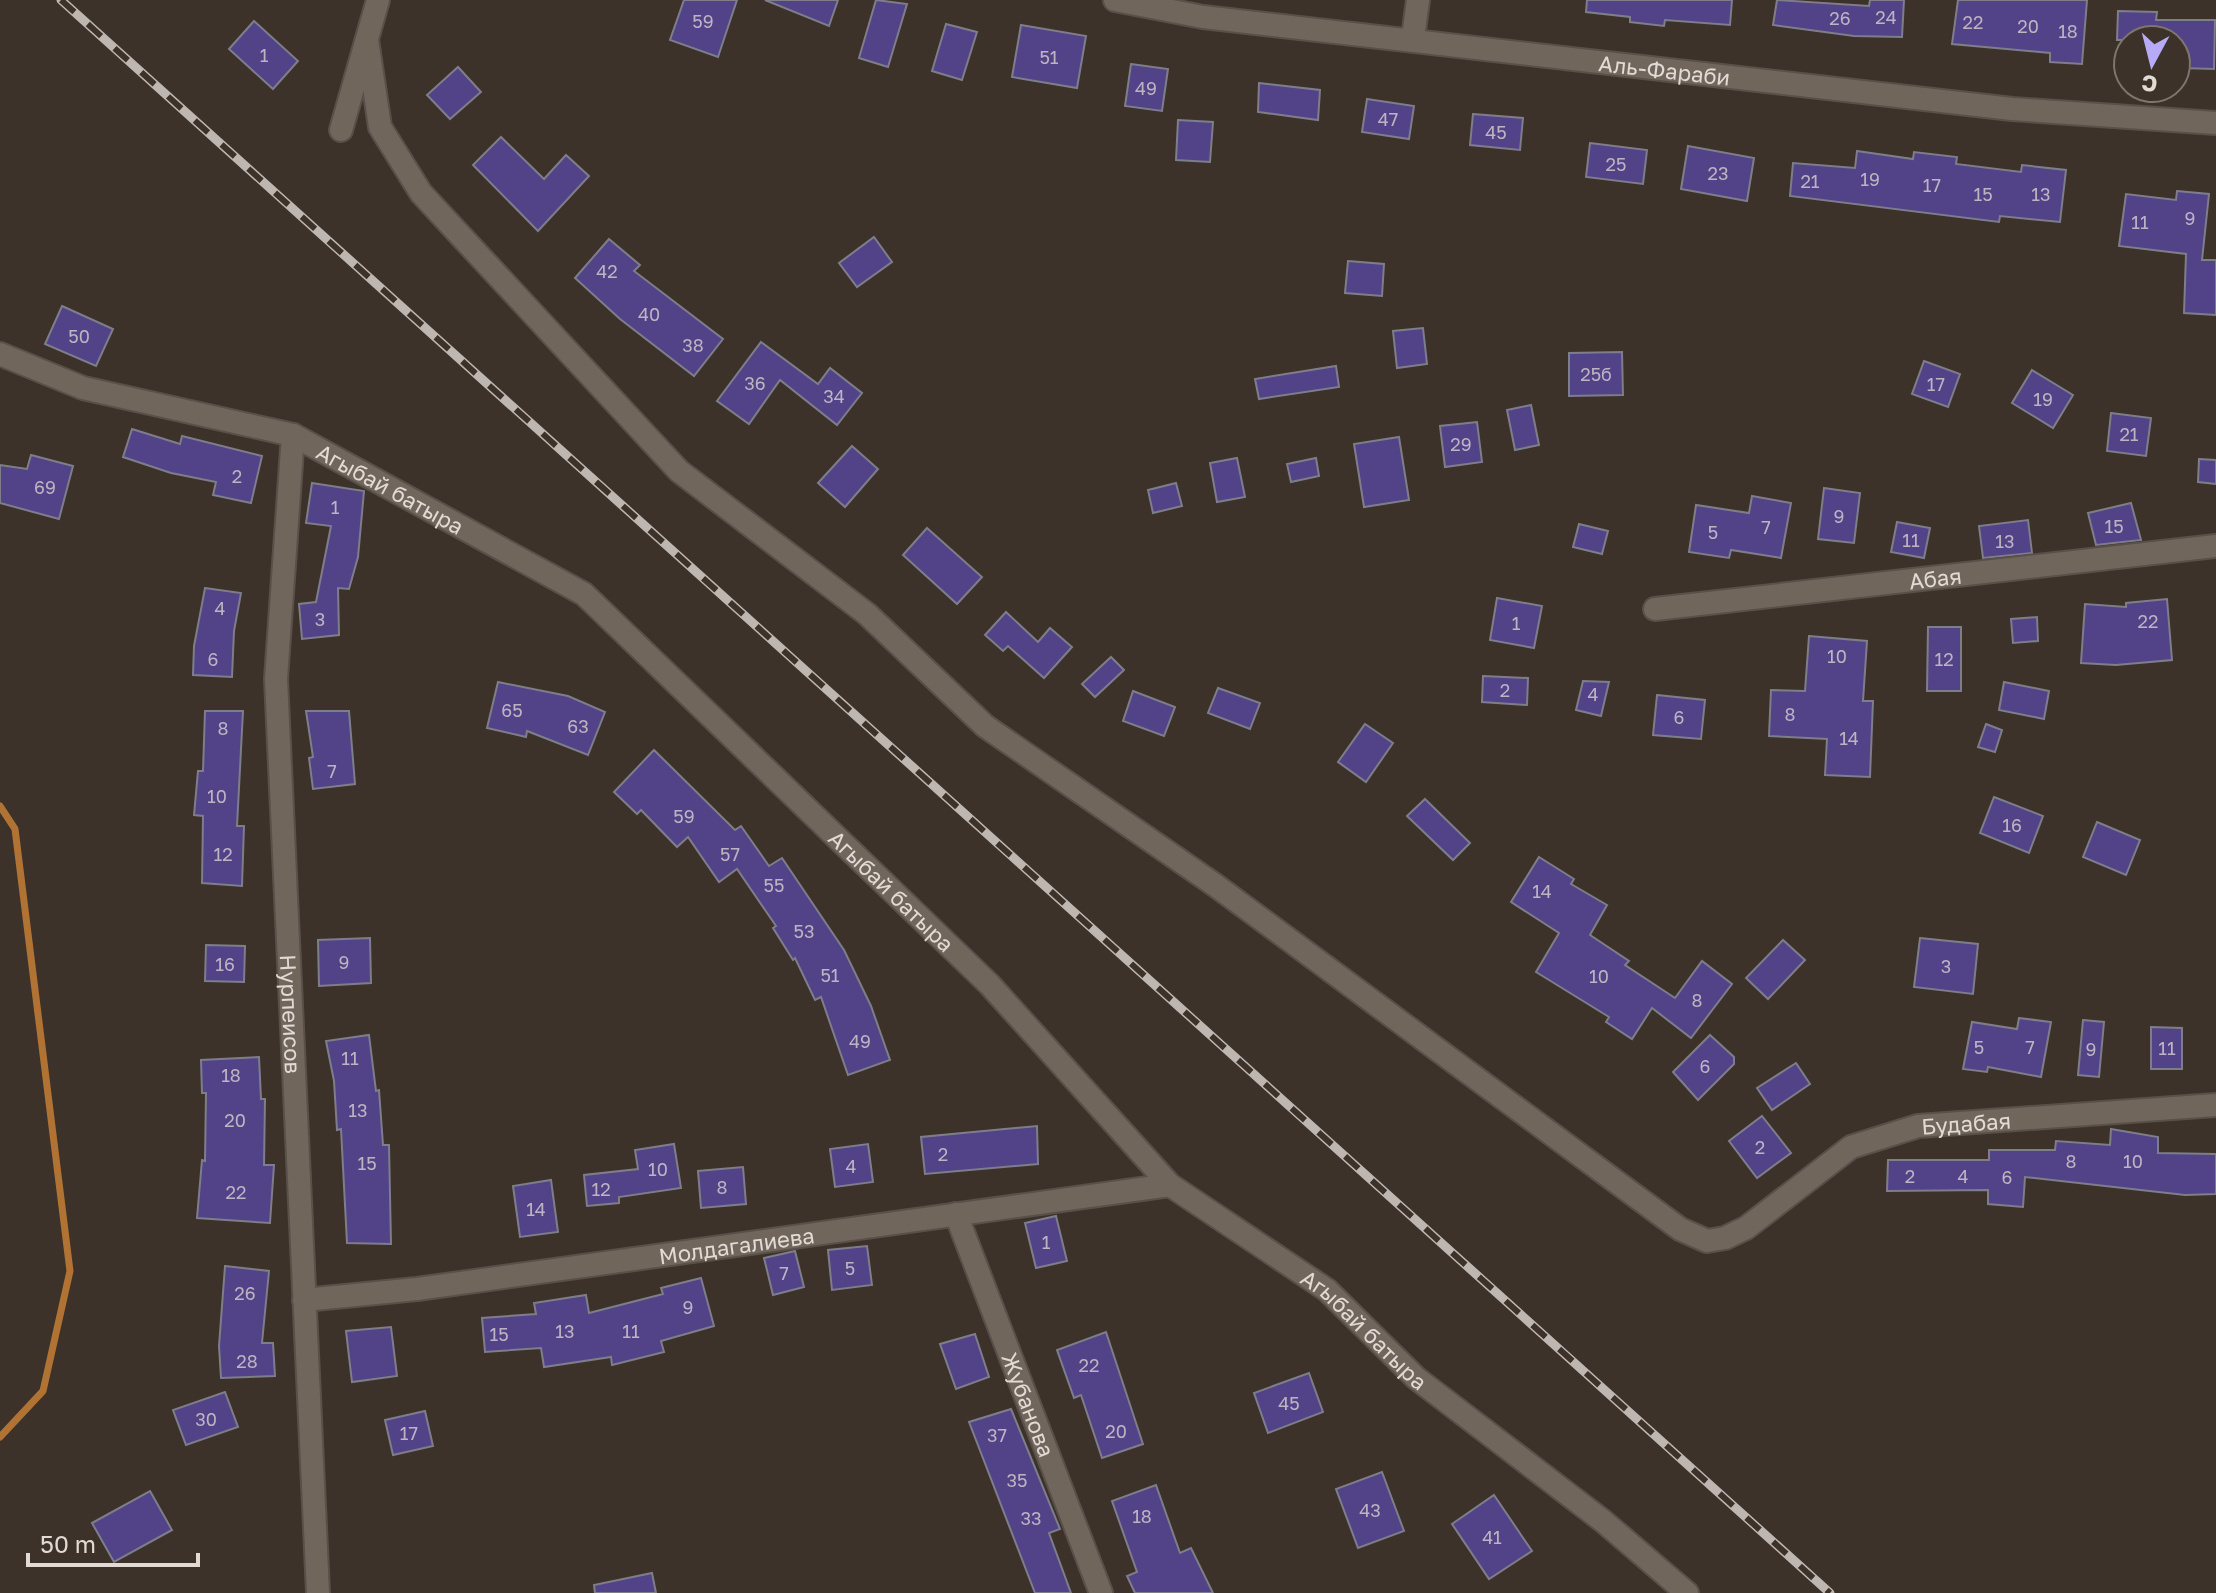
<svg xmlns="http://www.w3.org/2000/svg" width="2216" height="1593" viewBox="0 0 2216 1593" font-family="'Golos Text',sans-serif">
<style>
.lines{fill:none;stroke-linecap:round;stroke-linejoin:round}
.stream{stroke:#b17333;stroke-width:7}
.building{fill:#524388;stroke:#7e7d8a;stroke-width:2}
.minor-casing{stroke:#585049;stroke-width:26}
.minor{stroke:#71665c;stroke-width:22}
.rail-casing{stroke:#beb6b1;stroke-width:9}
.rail{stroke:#3c322a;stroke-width:6;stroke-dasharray:18;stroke-linecap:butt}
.labels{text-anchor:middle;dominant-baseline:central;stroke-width:7;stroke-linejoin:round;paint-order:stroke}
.number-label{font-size:18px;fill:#bdb4c2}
.street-label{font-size:22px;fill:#e1dad5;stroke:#3c322a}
</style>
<rect width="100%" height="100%" fill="#3c322a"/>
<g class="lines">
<polyline class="stream" points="0,806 15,829 70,1271 43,1391 0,1437"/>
</g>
<g class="building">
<polygon points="684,0 737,0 718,57 670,40"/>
<polygon points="765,0 838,0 829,26"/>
<polygon points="876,0 907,4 888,67 859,58"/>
<polygon points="1587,0 1732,0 1730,25 1665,20 1664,26 1630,22 1630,17 1586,12"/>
<polygon points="1777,0 1869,6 1870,0 1904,0 1902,37 1854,36 1773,25"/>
<polygon points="1958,0 2087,0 2082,64 2050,62 2050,53 1952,44"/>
<polygon points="2118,11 2157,12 2156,20 2215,20 2214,69 2180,68 2180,40 2117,40"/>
<polygon points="254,21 298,61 273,89 229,49"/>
<polygon points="946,24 977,32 962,80 932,71"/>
<polygon points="1021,25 1086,36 1077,88 1012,77"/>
<polygon points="1131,64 1168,69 1162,111 1125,106"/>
<polygon points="458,67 481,92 450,119 427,95"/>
<polygon points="1259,83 1320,90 1318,120 1258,112"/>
<polygon points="1367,99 1414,106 1409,139 1362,132"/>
<polygon points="1473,114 1523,118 1520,150 1470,145"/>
<polygon points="1178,120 1213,122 1210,162 1176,160"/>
<polygon points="501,137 544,179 566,155 589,176 538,231 473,165"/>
<polygon points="1590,143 1647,150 1643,184 1586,177"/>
<polygon points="1688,146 1754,158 1747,201 1681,189"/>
<polygon points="1857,151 1913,159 1914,152 1957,157 1956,164 2021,172 2022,165 2066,170 2060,222 2000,216 1999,222 1790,196 1793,163 1855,168"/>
<polygon points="2177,191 2209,194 2202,260 2216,260 2216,315 2184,313 2186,254 2119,246 2126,194 2176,200"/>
<polygon points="874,237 892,262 857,287 839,263"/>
<polygon points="609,239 640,265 634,271 723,339 694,376 620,319 575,278"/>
<polygon points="1348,261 1384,264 1382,296 1345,293"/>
<polygon points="62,306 113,329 96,366 45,344"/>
<polygon points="1423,328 1427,364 1397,368 1393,331"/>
<polygon points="761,342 818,384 830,368 862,393 837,425 780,380 749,424 717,401"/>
<polygon points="1622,352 1623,395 1569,396 1569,353"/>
<polygon points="1924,361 1960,374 1948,407 1912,394"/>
<polygon points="1336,366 1339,387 1259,399 1255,379"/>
<polygon points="2032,370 2073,395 2053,428 2012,403"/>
<polygon points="1531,405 1539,445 1515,450 1507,410"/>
<polygon points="2111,413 2151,418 2146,456 2107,451"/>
<polygon points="1477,422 1482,462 1445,467 1440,426"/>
<polygon points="132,429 180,444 182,436 262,456 251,503 213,495 216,482 171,473 123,457"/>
<polygon points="1399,437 1409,500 1364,507 1354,444"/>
<polygon points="852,446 878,469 845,507 818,483"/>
<polygon points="31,455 73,466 59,519 0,503 0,465 27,469"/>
<polygon points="1237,458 1245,497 1217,502 1210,463"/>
<polygon points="1316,458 1319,476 1291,482 1287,464"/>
<polygon points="2199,459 2216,460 2216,484 2198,482"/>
<polygon points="312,483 364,491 358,557 349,589 338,588 339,635 302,639 299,604 316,602 331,526 306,523"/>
<polygon points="1176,483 1182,506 1153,513 1148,490"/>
<polygon points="1824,488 1860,493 1854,543 1818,539"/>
<polygon points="1752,496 1791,503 1781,558 1731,550 1729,558 1689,552 1696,505 1749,513"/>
<polygon points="2131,503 2141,540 2096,545 2088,513"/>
<polygon points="2028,520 2032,553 1983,558 1979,526"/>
<polygon points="1897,522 1930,528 1924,558 1891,552"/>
<polygon points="1579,524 1608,531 1602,554 1573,547"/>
<polygon points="927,528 982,577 957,604 903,555"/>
<polygon points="205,588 241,593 234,631 232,677 193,675 194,646"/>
<polygon points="1497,598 1542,606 1534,648 1490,640"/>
<polygon points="2167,599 2172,660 2116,665 2081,663 2085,604 2126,607 2126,603"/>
<polygon points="1006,612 1038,642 1050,628 1072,647 1044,678 1008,646 1003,651 985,635"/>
<polygon points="2037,617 2038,641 2013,643 2011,619"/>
<polygon points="1928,627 1961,627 1961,691 1927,691"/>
<polygon points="1809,636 1867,641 1863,701 1873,701 1870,777 1825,775 1827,739 1769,736 1771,690 1805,691"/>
<polygon points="1111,657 1124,670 1095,697 1082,684"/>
<polygon points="1483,676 1528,678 1527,705 1482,702"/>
<polygon points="1583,681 1609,682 1601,716 1576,710"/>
<polygon points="498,682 568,696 605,712 588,755 527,731 526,737 487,728"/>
<polygon points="2004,682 2049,691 2044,719 1999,710"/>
<polygon points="1218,688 1260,703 1250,729 1208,713"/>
<polygon points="1133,691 1175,707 1164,736 1123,721"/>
<polygon points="1657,695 1705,700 1701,739 1653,735"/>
<polygon points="205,711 243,711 237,826 244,826 242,886 202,883 203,816 194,815 198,771 203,771"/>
<polygon points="306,711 349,711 355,784 313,789 309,758 313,757"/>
<polygon points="1365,724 1393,743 1366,782 1338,762"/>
<polygon points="1986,724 2002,730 1995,752 1978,747"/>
<polygon points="654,750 735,830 741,826 769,866 782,858 844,950 871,1006 890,1060 848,1075 821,997 815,1000 795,958 793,960 773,928 776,926 737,869 719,882 688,837 677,847 641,810 637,814 614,792"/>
<polygon points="1994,797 2043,816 2029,853 1980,833"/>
<polygon points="1425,799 1470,843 1453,860 1407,816"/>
<polygon points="2097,822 2140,840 2126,875 2083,857"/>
<polygon points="1539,857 1574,879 1571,884 1607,905 1590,935 1629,961 1625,965 1675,998 1702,961 1732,984 1691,1038 1652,1008 1632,1039 1606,1022 1609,1017 1536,972 1559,933 1511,902"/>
<polygon points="370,938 371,983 319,986 318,940"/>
<polygon points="1920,938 1978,944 1973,994 1914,987"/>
<polygon points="1783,940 1805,960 1768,999 1746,978"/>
<polygon points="206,945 245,946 244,982 205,981"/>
<polygon points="2019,1018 2051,1022 2041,1077 1988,1067 1987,1072 1963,1069 1972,1022 2017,1029"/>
<polygon points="2083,1020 2104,1022 2099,1077 2078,1075"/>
<polygon points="2151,1027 2182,1028 2182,1069 2151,1069"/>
<polygon points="369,1035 376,1091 379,1090 383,1145 389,1145 391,1244 347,1243 341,1129 337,1130 334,1081 326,1041"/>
<polygon points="1710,1035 1734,1057 1734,1064 1698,1100 1673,1072"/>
<polygon points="259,1057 261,1099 265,1099 264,1165 274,1165 270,1223 197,1218 202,1160 205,1161 206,1093 202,1093 201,1060"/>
<polygon points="1796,1063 1810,1084 1772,1110 1757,1088"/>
<polygon points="1762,1116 1791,1153 1757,1178 1729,1141"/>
<polygon points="1037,1126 1038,1164 925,1174 921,1137"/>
<polygon points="2111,1129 2158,1137 2158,1153 2216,1154 2216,1194 2185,1195 2025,1177 2023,1207 1988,1204 1988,1190 1887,1191 1888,1160 1989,1160 1989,1150 2055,1150 2056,1141 2110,1145"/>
<polygon points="674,1144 681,1188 619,1197 619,1203 587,1206 584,1175 638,1169 635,1150"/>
<polygon points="868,1144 873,1182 835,1187 830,1149"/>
<polygon points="743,1167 746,1204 701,1208 698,1171"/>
<polygon points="551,1180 558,1232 520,1237 513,1186"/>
<polygon points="1056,1216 1067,1261 1036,1268 1025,1223"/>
<polygon points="867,1246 872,1285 832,1290 828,1250"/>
<polygon points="795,1251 804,1287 773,1295 764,1258"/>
<polygon points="225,1266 269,1271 262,1343 273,1343 275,1376 221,1378 219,1346"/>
<polygon points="701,1278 714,1326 661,1341 664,1352 612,1365 611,1357 544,1367 541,1348 485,1352 482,1318 536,1314 534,1303 586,1295 589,1313 663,1294 661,1288"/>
<polygon points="391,1327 397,1376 352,1382 346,1331"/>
<polygon points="1106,1332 1143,1444 1102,1458 1081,1395 1074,1398 1057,1350"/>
<polygon points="975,1334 989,1377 956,1389 940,1344"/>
<polygon points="1309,1373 1323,1412 1268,1433 1254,1393"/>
<polygon points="225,1392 238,1427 186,1445 173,1410"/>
<polygon points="1011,1409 1060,1529 1049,1533 1071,1593 1035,1593 969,1422"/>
<polygon points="425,1411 433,1446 393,1455 385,1420"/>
<polygon points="1382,1472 1404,1531 1358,1548 1336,1489"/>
<polygon points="1156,1485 1180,1553 1191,1548 1213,1593 1135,1593 1127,1576 1137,1572 1112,1501"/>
<polygon points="150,1491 172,1530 114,1562 92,1523"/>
<polygon points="1494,1495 1532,1551 1489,1579 1452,1524"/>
<polygon points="652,1573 656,1593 595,1593 594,1585"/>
</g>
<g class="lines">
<defs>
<g id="minor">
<path id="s1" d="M1115,0L1203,17L2012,109L2216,123"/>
<polyline points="1413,38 1418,0"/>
<path id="s2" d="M367,40L380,127L421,193L679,471L867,614L985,726L1215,885L1680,1229L1707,1241L1725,1238L1746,1228L1851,1147L1918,1126L2216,1105"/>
<polyline points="341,130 378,0"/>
<path id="s3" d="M0,354L83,388L293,435L584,594L990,985L1170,1185L1327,1290L1416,1378L1603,1521L1687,1593"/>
<path id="s4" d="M293,435L276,679L318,1593"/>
<path id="s5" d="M1655,609L2216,546"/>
<path id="s6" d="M956,1214L1101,1593"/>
<path id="s7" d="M304,1300L417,1289L1170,1185"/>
</g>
</defs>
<use href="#minor" class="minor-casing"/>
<use href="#minor" class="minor"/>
<defs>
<polyline id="rail" points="61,0 1830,1593"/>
</defs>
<use href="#rail" class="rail-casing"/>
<use href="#rail" class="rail"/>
</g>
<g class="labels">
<g class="number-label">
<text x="1886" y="17">24</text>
<text x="1840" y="18">26</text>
<text x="703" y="21">59</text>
<text x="1973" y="22">22</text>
<text x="2028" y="26">20</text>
<text x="2068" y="31">18</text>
<text x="264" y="55">1</text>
<text x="1049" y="57">51</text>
<text x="1146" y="88">49</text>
<text x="1388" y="119">47</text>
<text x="1496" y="132">45</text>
<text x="1616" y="164">25</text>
<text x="1718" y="173">23</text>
<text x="1870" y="179">19</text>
<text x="1810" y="181">21</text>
<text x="1932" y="185">17</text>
<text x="1983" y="194">15</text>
<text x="2041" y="194">13</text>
<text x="2190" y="218">9</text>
<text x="2140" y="222">11</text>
<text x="607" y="271">42</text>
<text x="649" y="314">40</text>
<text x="79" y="336">50</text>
<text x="693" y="345">38</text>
<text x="1596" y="374">25б</text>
<text x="755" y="383">36</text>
<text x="1936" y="384">17</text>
<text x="834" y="396">34</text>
<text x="2043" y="399">19</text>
<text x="2129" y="434">21</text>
<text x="1461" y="444">29</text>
<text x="237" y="476">2</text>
<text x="45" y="487">69</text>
<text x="335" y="507">1</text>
<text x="1839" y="516">9</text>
<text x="2114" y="526">15</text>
<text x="1766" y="527">7</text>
<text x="1713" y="532">5</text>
<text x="1911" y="540">11</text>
<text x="2005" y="541">13</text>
<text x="220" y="608">4</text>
<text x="320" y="619">3</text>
<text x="2148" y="621">22</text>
<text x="1516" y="623">1</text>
<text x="1837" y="656">10</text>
<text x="213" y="659">6</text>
<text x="1944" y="659">12</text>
<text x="1505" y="690">2</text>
<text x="1593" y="694">4</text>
<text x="512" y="710">65</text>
<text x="1790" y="714">8</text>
<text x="1679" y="717">6</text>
<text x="578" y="726">63</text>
<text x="223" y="728">8</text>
<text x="1849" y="738">14</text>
<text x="332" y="771">7</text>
<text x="217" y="796">10</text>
<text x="684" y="816">59</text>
<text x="2012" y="825">16</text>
<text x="223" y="854">12</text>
<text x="730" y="854">57</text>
<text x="774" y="885">55</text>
<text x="1542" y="891">14</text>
<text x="804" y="931">53</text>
<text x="344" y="962">9</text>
<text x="225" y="964">16</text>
<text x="1946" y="966">3</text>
<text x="830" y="975">51</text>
<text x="1599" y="976">10</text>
<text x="1697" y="1000">8</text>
<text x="860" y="1041">49</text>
<text x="1979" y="1047">5</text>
<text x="2030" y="1047">7</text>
<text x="2167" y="1048">11</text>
<text x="2091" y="1049">9</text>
<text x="350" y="1058">11</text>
<text x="1705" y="1066">6</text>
<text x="231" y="1075">18</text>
<text x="358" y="1110">13</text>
<text x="235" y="1120">20</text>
<text x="1760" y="1147">2</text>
<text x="943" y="1154">2</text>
<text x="2071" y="1161">8</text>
<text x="2133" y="1161">10</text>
<text x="367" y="1163">15</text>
<text x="851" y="1166">4</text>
<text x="658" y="1169">10</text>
<text x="1910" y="1176">2</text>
<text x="1963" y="1176">4</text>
<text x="2007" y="1177">6</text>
<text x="722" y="1187">8</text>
<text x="601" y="1189">12</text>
<text x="236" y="1192">22</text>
<text x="536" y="1209">14</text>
<text x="1046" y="1242">1</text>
<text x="850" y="1268">5</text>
<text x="784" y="1273">7</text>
<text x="245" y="1293">26</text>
<text x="688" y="1307">9</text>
<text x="565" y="1331">13</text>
<text x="631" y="1331">11</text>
<text x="499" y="1334">15</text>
<text x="247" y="1361">28</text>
<text x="1089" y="1365">22</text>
<text x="1289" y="1403">45</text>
<text x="206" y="1419">30</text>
<text x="1116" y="1431">20</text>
<text x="409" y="1433">17</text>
<text x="997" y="1435">37</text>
<text x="1017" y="1480">35</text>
<text x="1370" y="1510">43</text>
<text x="1142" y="1516">18</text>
<text x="1031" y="1518">33</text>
<text x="1492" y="1537">41</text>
</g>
<g class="street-label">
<text stroke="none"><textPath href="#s1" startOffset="554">Аль-Фараби</textPath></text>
<text stroke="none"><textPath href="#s3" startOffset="416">Агыбай батыра</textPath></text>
<text stroke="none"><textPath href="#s5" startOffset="282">Абая</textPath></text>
<text stroke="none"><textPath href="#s3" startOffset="1064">Агыбай батыра</textPath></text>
<text stroke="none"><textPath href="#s4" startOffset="580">Нурпеисов</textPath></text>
<text stroke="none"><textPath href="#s2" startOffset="2124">Будабая</textPath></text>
<text stroke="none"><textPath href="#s7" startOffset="436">Молдагалиева</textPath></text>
<text stroke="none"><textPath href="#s3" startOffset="1712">Агыбай батыра</textPath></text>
<text stroke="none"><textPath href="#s6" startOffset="204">Жубанова</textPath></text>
</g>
</g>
<g transform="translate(2152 64) rotate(187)"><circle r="38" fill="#3c322a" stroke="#7e756e" stroke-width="2"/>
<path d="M0-6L14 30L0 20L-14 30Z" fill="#b7abf7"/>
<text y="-12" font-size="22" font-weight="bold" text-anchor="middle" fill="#e1dad5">С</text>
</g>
<path d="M28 1553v12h170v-12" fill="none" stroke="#e1dad5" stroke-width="4"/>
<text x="40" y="1553" font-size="24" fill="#e1dad5" stroke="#3c322a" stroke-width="6" paint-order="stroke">50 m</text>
</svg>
